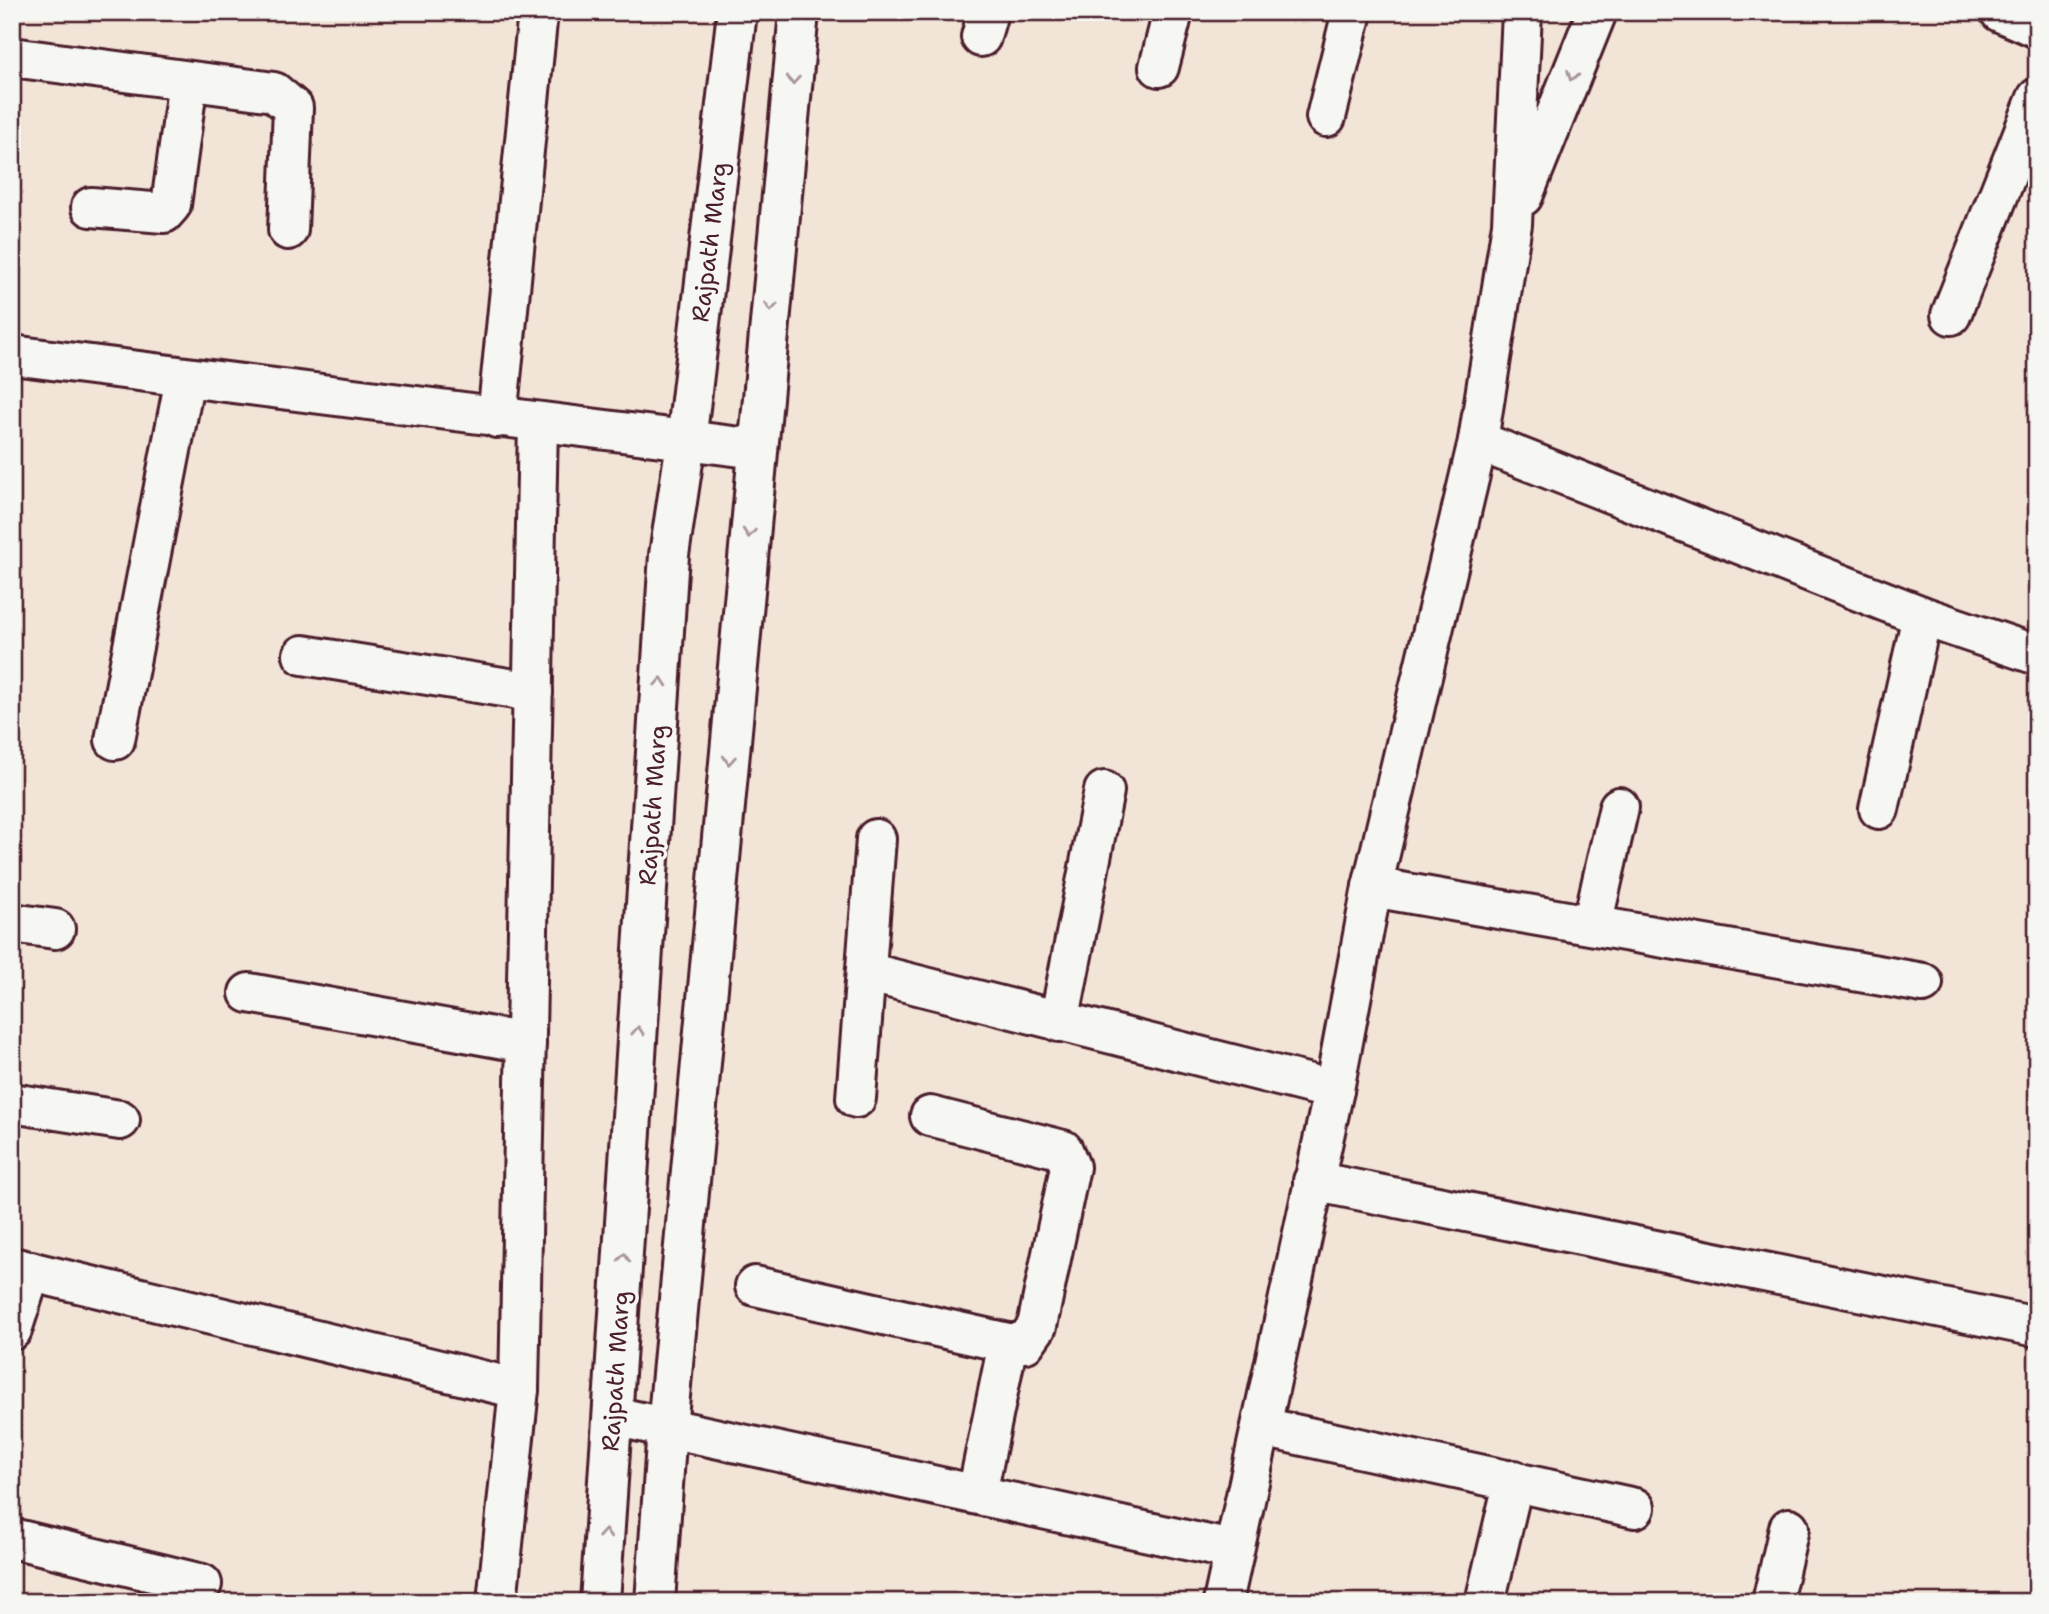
<svg xmlns="http://www.w3.org/2000/svg" width="2049" height="1614" viewBox="0 0 2049 1614" font-family="'Shantell Sans',sans-serif">
<style>
.lines{fill:none;stroke-linecap:round;stroke-linejoin:round}
.minor-casing{stroke:#4a1f2b;stroke-width:44}
.major-casing{stroke:#4a1f2b;stroke-width:44}
.minor{stroke:#f6f6f2;stroke-width:38}
.major{stroke:#f6f6f2;stroke-width:38}
.oneway{stroke:#a99598}
.labels{text-anchor:middle;dominant-baseline:central;stroke-width:7;stroke-linejoin:round;paint-order:stroke}
.street-label{font-size:24px;fill:#4a1f2b;stroke:#f6f6f2}
</style>
<rect width="100%" height="100%" fill="#f3e4d8"/>
<filter id="ink" filterUnits="userSpaceOnUse"><feTurbulence type="fractalNoise" baseFrequency=".0143" numOctaves="2"/><feDisplacementMap in="SourceGraphic" scale="14" xChannelSelector="R" yChannelSelector="G"/><feConvolveMatrix kernelMatrix="1 2 1 2 8 2 1 2 1" color-interpolation-filters="sRGB"/></filter>
<g filter="url(#ink)">
<g class="lines">
<defs>
<g id="minor">
<polyline points="981,37 988,12"/>
<polyline points="12,57 274,92 293,108 288,230"/>
<polyline points="1159,67 1173,12"/>
<polyline points="1326,117 1352,12"/>
<polyline points="1523,196 1597,12"/>
<polyline points="91,207 164,213 171,205 188,81"/>
<polyline points="1951,315 2037,98"/>
<polyline points="12,355 757,449"/>
<polyline points="497,418 538,12"/>
<polyline points="1478,441 1922,616 2037,655"/>
<polyline points="303,655 533,692"/>
<polyline points="115,740 185,378"/>
<polyline points="1879,809 1922,616"/>
<polyline points="1372,887 1923,983"/>
<polyline points="12,923 55,929"/>
<polyline points="1592,925 1619,807"/>
<polyline points="866,972 1334,1090"/>
<polyline points="249,993 526,1043"/>
<polyline points="1059,1022 1104,791"/>
<polyline points="856,1098 876,839"/>
<polyline points="12,1103 120,1120"/>
<polyline points="1313,1181 2037,1327"/>
<polyline points="12,1267 519,1389"/>
<polyline points="755,1286 1008,1343 1025,1343 1037,1326 1070,1167 1063,1150 930,1116"/>
<polyline points="12,1330 31,1271"/>
<polyline points="613,1416 1232,1550"/>
<polyline points="1262,1427 1635,1508"/>
<polyline points="977,1494 1008,1343"/>
<polyline points="12,1538 202,1584"/>
<polyline points="497,1602 519,1389 538,423"/>
<polyline points="1223,1602 1334,1090 1372,887 1478,441 1512,224 1522,12"/>
<polyline points="1485,1602 1514,1480"/>
<polyline points="1772,1602 1789,1528"/>
</g>
<g id="major">
<polyline points="2000,12 2037,28"/>
<polyline points="600,1602 669,555 686,442 737,12"/>
<polyline points="655,1602 667,1428 799,12"/>
</g>
</defs>
<use href="#minor" class="minor-casing"/>
<use href="#major" class="major-casing"/>
<use href="#minor" class="minor"/>
<use href="#major" class="major"/>
</g>
<defs><path id="oneway-chevron" d="M-2-3.5L2.5 0L-2 3.5" fill="none" stroke-width="1.6" stroke-linecap="round" stroke-linejoin="round" transform="scale(1.75)"/></defs>
<g class="oneway">
<use href="#oneway-chevron" transform="translate(1572 76) rotate(112)"/>
<use href="#oneway-chevron" transform="translate(793 80) rotate(95)"/>
<use href="#oneway-chevron" transform="translate(771 307) rotate(95)"/>
<use href="#oneway-chevron" transform="translate(749 533) rotate(95)"/>
<use href="#oneway-chevron" transform="translate(661 682) rotate(-86)"/>
<use href="#oneway-chevron" transform="translate(729 760) rotate(95)"/>
<use href="#oneway-chevron" transform="translate(638 1031) rotate(-86)"/>
<use href="#oneway-chevron" transform="translate(624 1258) rotate(-86)"/>
<use href="#oneway-chevron" transform="translate(605 1534) rotate(-86)"/>
</g>
</g>
<g class="labels">
<g class="street-label">
<text transform="translate(710 242) rotate(-83)">Rajpath Marg</text>
<text transform="translate(653 805) rotate(-86)">Rajpath Marg</text>
<text transform="translate(616 1371) rotate(-86)">Rajpath Marg</text>
</g>
</g>
<rect width="2049" height="1614" fill="none" stroke="#f6f6f2" stroke-width="42"/>
<rect x="21" y="21" width="2007" height="1572" fill="none" stroke="#4a1f2b" stroke-width="2.5" filter="url(#ink)"/>
</svg>
